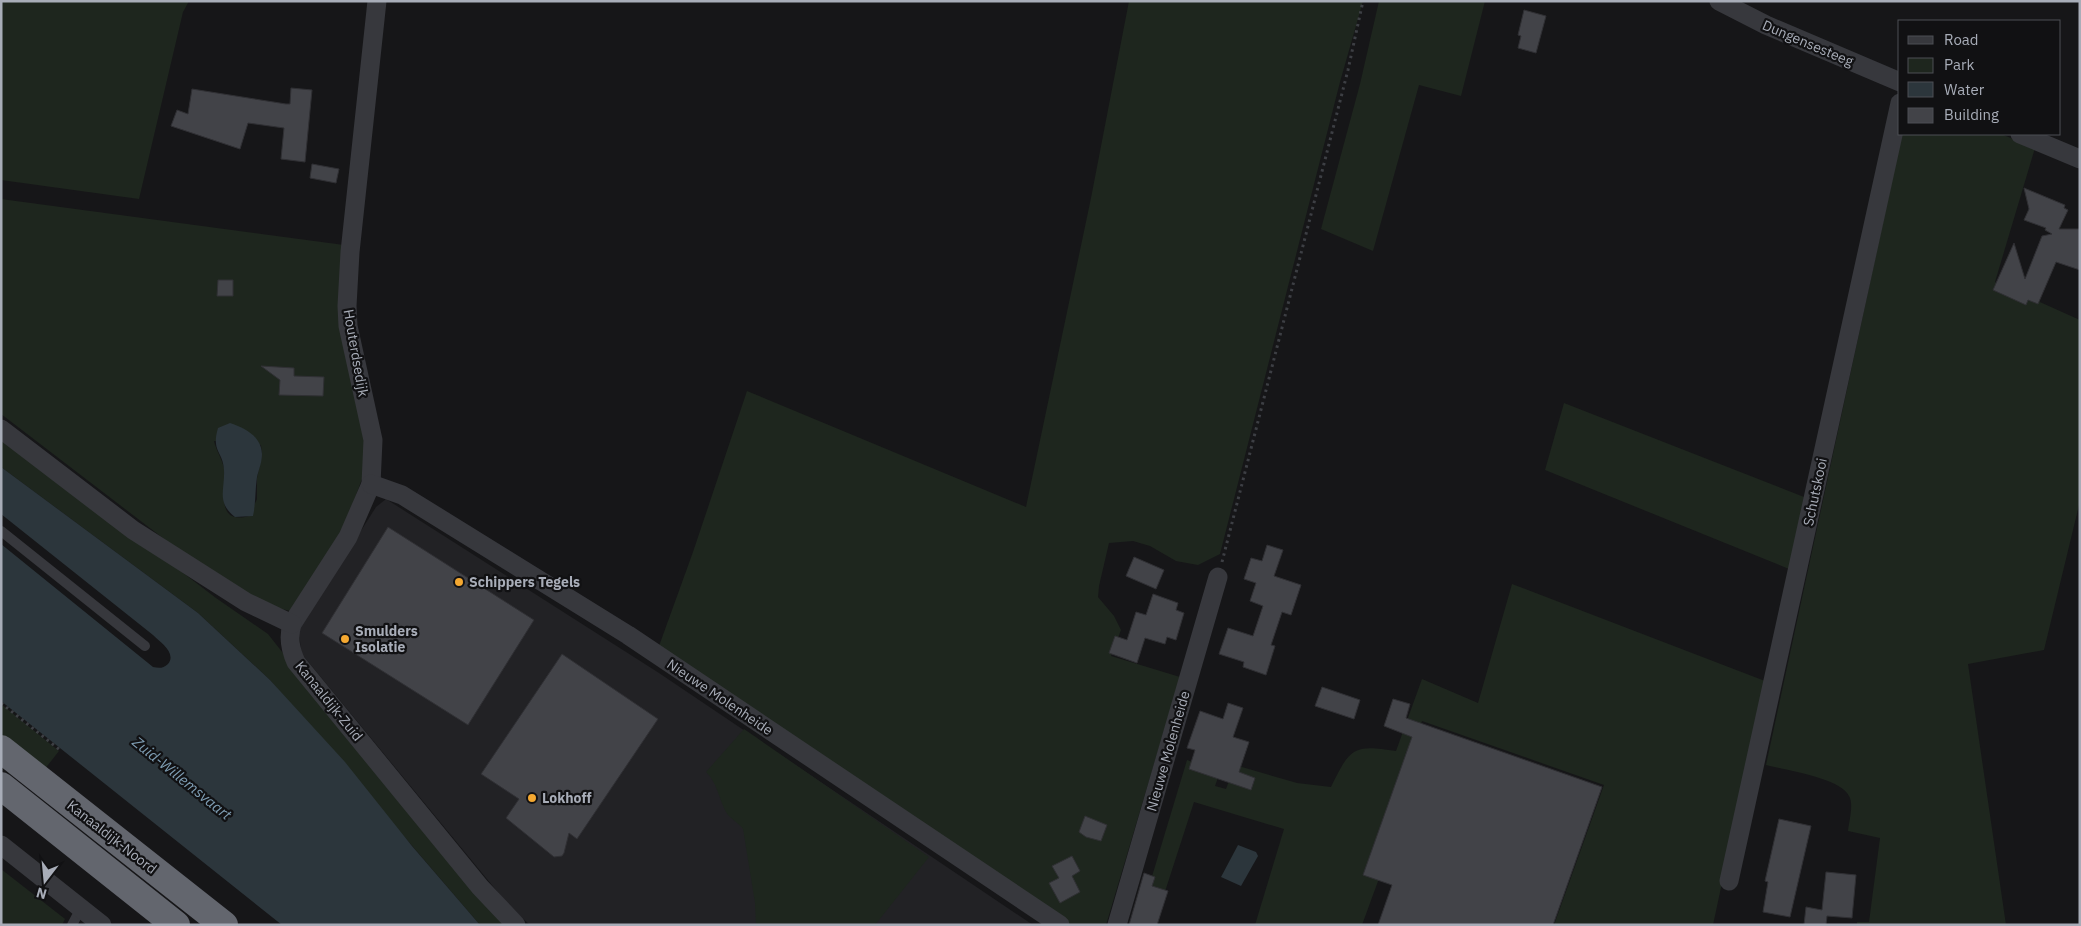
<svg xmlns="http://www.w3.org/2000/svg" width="2081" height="926" viewBox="0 0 2081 926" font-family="'IBM Plex Sans',sans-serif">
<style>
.built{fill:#222225}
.green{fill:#1e261e;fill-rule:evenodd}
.water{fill:#2c363c}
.building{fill:#424348;stroke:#303034}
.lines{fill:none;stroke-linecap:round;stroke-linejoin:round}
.path{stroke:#3d3f44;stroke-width:3;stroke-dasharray:2.5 4;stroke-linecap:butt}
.lane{stroke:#37383d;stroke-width:10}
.street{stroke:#37383d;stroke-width:19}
.highway{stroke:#63666e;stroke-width:28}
.poi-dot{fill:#f4a831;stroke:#111113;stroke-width:2}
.labels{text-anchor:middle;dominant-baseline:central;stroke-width:4.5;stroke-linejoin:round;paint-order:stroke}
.street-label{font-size:14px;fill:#a8adb8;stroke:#111113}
.poi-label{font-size:14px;font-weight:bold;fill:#a8adb8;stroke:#111113;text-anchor:start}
.water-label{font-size:15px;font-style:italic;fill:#7e9db3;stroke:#111113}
</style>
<rect width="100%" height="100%" fill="#161618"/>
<polygon class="built" points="386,499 659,673 1033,925 530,925 510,907 301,653 299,629 376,507"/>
<g class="green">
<polygon points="1,1 189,1 183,12 139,199 1,180"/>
<polygon points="1129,1 1363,1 1340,82 1220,554 1198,565 1176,561 1150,546 1133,541 1109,543 1099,586 1098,597 1114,616 1121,630 1111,656 1180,677 1106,925 1062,925 659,646 693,552 747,391 1026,507 1091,198"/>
<polygon points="1379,1 1485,1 1461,96 1419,85 1373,251 1321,229 1360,84"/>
<path d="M1902,134H2001L2035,148L1995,282L2080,320V501L2044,650L1968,664L2006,925H1857V922H1869L1880,838L1848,831C1849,821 1854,804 1849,796C1841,778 1785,770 1766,765Z"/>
<path d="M1,199L344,245L366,452L362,479L344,527L290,611L263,604L172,545L1,414ZM214,441L261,445L262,455L257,478V499L249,516C213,526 227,484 224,468C222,459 216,450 214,441Z"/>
<polygon points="1564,403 1804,497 1789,569 1545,470"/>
<polygon points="1,434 216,598 268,634 360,751 508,925 480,925 270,680 198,613 1,467"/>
<path d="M1512,584L1765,681L1713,925H1554L1604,785L1422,721L1396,832L1362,925H1255L1284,829L1194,802L1160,907L1144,903L1187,760L1220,772L1215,786L1226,789L1235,765L1297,783L1331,787C1350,748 1353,744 1396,751L1422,679L1478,703Z"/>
<polygon points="1,704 59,751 44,770 1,735"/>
<path d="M744,729L929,857L875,925H756L755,903L743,829C738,822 730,819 726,812C719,799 717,782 706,772Z"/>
<polygon points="1,869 65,919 62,925 1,925"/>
</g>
<g class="water">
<path d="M230,423C245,428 261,436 262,454C262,462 259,469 257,477C255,490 256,502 253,516L235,517C216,502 225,490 224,470C223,451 211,452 218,428Z"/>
<path d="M1,467L198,613L270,680L345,762L412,846L480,925H282L1,701V544L153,667C158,668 163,669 168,664C177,653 160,642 153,635L1,514Z"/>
<polygon points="1238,845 1256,852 1258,856 1241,886 1221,877"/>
</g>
<g class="building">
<polygon points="1524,10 1546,16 1536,53 1518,48 1521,36 1518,35"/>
<polygon points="291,88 312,90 305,162 281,159 284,128 248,123 240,149 171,126 177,110 188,114 192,89 286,104 290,104"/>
<polygon points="312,164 339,169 336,183 310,178"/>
<polygon points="2024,188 2065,205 2064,208 2068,210 2059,229 2080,229 2080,270 2056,262 2038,304 2028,300 2026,305 1993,290 2014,243 2025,279 2042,236 2052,234 2045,230 2046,228 2024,220 2029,209"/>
<polygon points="218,280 233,280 233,296 217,296"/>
<polygon points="261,366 294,368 294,376 324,377 323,396 279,395 280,380"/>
<polygon points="388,527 534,620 468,725 322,633"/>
<polygon points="1267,545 1283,550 1274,576 1301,585 1291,615 1282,612 1271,645 1275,646 1266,675 1243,667 1244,662 1219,654 1228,628 1253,636 1263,606 1250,601 1256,583 1244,579 1251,558 1262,561"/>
<polygon points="1134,557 1164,570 1156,589 1126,576"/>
<polygon points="1153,594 1178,603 1176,610 1184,613 1176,640 1167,637 1165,644 1145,638 1137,663 1109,653 1115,636 1127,640 1136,612 1146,615"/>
<polygon points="562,654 658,719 577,839 569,833 564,853 562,856 554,857 506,818 519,799 481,774"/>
<polygon points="1322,687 1360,700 1354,719 1315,706"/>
<polygon points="1393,699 1410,704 1406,718 1602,787 1553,925 1378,925 1392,885 1363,875 1412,737 1384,726"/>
<polygon points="1228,703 1243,708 1233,737 1249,742 1239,772 1255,778 1251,790 1189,769 1195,750 1187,748 1200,711 1223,719"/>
<polygon points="1085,816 1107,825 1101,841 1086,837 1079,832"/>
<polygon points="1779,819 1811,826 1790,917 1763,912 1768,882 1765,881"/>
<polygon points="1072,856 1080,871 1072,876 1080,892 1060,903 1049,883 1059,878 1052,866"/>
<polygon points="1826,872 1856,875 1852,918 1827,916 1826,925 1804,925 1806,907 1822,910"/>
<polygon points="1144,873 1155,877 1152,886 1168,891 1157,925 1129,925"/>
</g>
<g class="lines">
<g class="path">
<polyline points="1222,562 1348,70 1363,1"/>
<polyline points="1,703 60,750"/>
</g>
<g class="lane">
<polyline points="1,531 145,646"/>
<polyline points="72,925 81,908"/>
</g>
<g class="street">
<path d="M377,1L350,252L347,306L348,326L373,440L371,484L348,537L292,624C288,638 290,649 296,662L480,887L516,925"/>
<polyline points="1719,1 1766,25 1900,82"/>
<polyline points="2020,134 2080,159"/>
<polyline points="1,429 133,530 246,602 292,624"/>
<polyline points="371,484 402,495 628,635 1060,925"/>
<polyline points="1,845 102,925"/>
<polyline points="1729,881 1900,103"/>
<polyline points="1117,925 1218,577"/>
</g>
<g class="highway">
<polyline points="1,749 224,925"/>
<polyline points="1,786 176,925"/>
</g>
</g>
<g class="poi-dot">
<circle cx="459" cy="582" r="5"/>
<circle cx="345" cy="639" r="5"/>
<circle cx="532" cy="798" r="5"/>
</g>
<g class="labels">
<g class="street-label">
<text transform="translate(1808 43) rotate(23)">Dungensesteeg</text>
<text transform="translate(356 353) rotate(80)">Houterdsedijk</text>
<text transform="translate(1815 492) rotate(-78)">Schutskooi</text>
<text transform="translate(720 697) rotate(34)">Nieuwe Molenheide</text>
<text transform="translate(329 701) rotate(51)">Kanaaldijk-Zuid</text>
<text transform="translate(1168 751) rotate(-74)">Nieuwe Molenheide</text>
<text transform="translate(112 837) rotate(38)">Kanaaldijk-Noord</text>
</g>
<g class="poi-label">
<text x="469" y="582">Schippers Tegels</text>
<text x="355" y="631">Smulders<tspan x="355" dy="16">Isolatie</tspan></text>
<text x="542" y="798">Lokhoff</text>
</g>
<g class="water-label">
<text transform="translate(182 778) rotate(39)">Zuid-Willemsvaart</text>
</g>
</g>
<rect width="2081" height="926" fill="none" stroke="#a8adb8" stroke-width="5"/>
<rect x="1898" y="20" width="162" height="115" fill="#111113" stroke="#4d4f55"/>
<rect x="1908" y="36" width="25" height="8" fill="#37383d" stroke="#4d4f55"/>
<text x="1944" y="45" font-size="15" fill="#a8adb8">Road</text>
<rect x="1908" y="58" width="25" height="15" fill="#1e261e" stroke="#4d4f55"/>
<text x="1944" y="70" font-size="15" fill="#a8adb8">Park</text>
<rect x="1908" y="82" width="25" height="15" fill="#2c363c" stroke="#4d4f55"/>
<text x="1944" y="95" font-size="15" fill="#a8adb8">Water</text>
<rect x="1908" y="108" width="25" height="15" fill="#424348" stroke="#4d4f55"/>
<text x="1944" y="120" font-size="15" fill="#a8adb8">Building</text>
<g transform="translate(45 881) rotate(196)" stroke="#111113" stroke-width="4" paint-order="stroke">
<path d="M0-4L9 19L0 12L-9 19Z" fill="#a8adb8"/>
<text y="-8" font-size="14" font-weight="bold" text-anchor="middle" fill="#a8adb8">N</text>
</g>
</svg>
